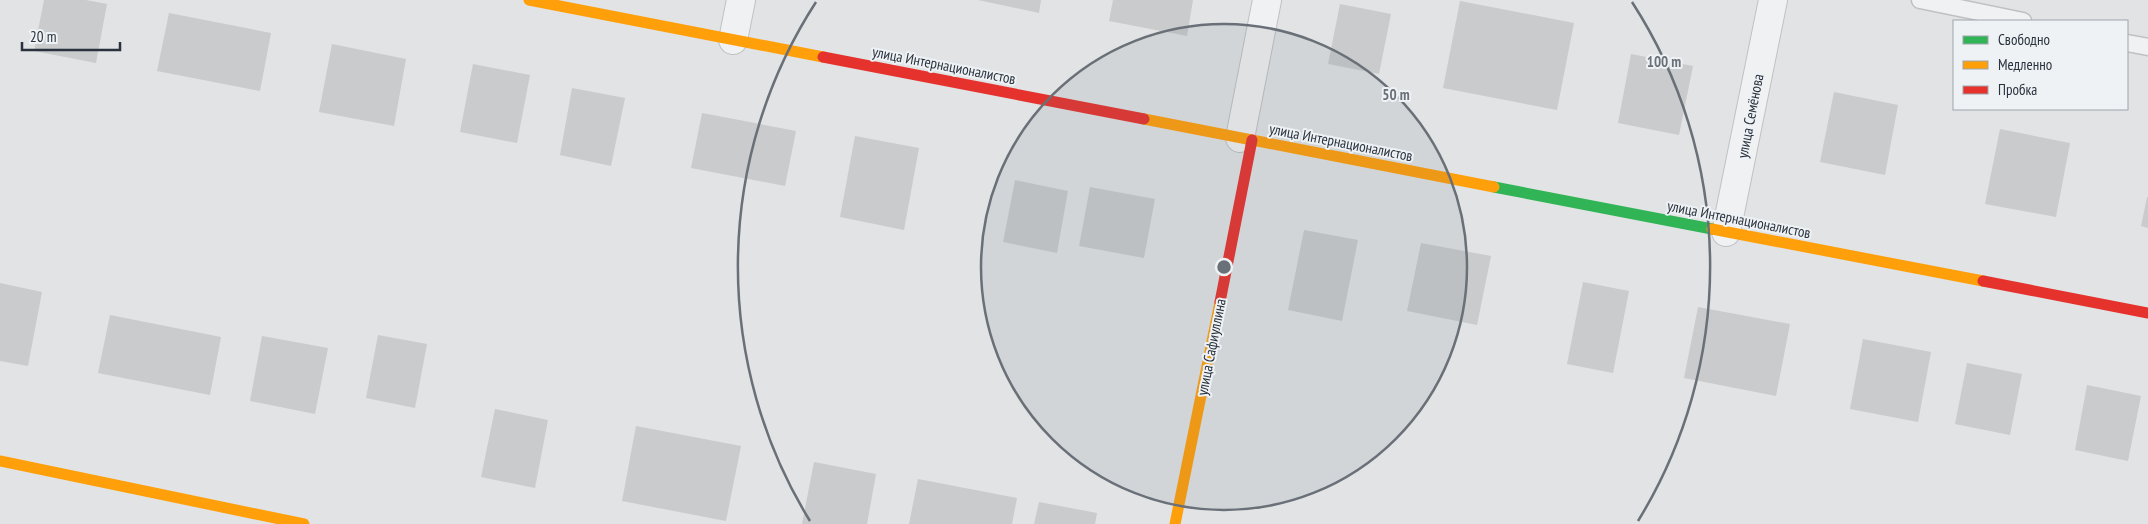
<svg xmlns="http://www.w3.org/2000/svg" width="2148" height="524" viewBox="0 0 2148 524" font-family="'PT Sans Narrow',sans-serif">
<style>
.building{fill:#c9cbcd}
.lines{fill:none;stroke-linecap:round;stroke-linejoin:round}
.lane-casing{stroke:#bfc1c3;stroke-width:19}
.street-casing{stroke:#bfc1c3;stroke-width:30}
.lane{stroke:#f0f1f2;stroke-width:16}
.street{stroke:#f0f1f2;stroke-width:28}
.fast{stroke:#30b455;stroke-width:11}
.slow{stroke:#ff9f0a;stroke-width:11}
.jam{stroke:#e5322d;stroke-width:11}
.ring{fill:none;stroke:#697078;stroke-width:2.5}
.labels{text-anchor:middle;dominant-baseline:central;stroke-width:4;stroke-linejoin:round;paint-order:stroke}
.street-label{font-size:15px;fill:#29323d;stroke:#eef2f5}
.centre{fill:#697078;stroke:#eef2f5;stroke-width:2.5}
.ring-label{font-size:15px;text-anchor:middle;font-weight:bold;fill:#697078;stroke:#eef2f5;stroke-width:4;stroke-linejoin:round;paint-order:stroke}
</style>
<rect width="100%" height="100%" fill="#e1e3e5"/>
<g class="building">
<polygon points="44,0 86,0 107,4 96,63 34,51"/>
<polygon points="978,0 1041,0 1039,13"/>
<polygon points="1113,0 1193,0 1187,36 1109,21"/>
<polygon points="1460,1 1574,23 1557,110 1443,88"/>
<polygon points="1340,4 1391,14 1379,74 1328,64"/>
<polygon points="169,13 271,33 260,91 157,71"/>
<polygon points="332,44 406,59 394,126 319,112"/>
<polygon points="1631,54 1693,66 1679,135 1618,123"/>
<polygon points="473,64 530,75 517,143 460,132"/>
<polygon points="572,88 625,98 611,166 560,155"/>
<polygon points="1834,92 1898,105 1885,175 1820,162"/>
<polygon points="702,113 796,131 785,186 691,168"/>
<polygon points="2000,129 2070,143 2056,217 1985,204"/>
<polygon points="855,136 919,148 904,230 840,217"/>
<polygon points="1015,180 1068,191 1057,253 1003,242"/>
<polygon points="1090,187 1155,199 1144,258 1079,246"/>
<polygon points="2147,197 2148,197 2148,228 2141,226"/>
<polygon points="1304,230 1358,240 1342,321 1288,310"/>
<polygon points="1421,243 1491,256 1477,325 1407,311"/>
<polygon points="1583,282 1629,291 1613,373 1567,364"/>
<polygon points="0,283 42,292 28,366 0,361"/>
<polygon points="1698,307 1790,324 1776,396 1684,378"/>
<polygon points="110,315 221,337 210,395 98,373"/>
<polygon points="378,335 427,344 415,408 366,398"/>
<polygon points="262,336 328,348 315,414 250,401"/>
<polygon points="1863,339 1931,352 1918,422 1850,409"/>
<polygon points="1967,363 2022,374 2010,435 1955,424"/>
<polygon points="2087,385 2141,396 2128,461 2075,450"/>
<polygon points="495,409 548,420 535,488 481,477"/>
<polygon points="636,426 741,446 726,521 622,501"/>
<polygon points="814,462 876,474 867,524 802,524"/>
<polygon points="918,479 1017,498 1012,524 909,524"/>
<polygon points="1039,502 1097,513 1095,524 1034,524"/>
</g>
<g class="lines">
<defs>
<g id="lane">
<polyline points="1920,0 2023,21"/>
<polyline points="2127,43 2148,47"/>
</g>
<g id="street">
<polyline points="733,40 741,0"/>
<polyline points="1240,138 1267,0"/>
<polyline points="1726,232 1773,0"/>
</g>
</defs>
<use href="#lane" class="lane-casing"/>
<use href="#street" class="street-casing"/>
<use href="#lane" class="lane"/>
<use href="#street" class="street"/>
<polyline class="fast" points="1494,187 1712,229"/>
<g class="slow">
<polyline points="529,0 823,57"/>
<polyline points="1144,119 1494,187"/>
<polyline points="1712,229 1983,281"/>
<polyline points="0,461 304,524"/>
<polyline points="1175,524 1220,302"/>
</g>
<g class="jam">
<polyline points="823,57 1144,119"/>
<polyline points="1983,281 2148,313"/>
<polyline points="1220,302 1252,140"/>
</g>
</g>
<circle cx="1224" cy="267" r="243" fill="#697078" fill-opacity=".12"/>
<g class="ring">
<circle cx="1224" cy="267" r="243"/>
<path d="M810 521A486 486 0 0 1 816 2M1632 2A486 486 0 0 1 1638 521"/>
</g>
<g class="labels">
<g class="street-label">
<text transform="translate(944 65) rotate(11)">улица Интернационалистов</text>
<text transform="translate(1750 116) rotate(-79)">улица Семёнова</text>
<text transform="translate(1341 142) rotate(11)">улица Интернационалистов</text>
<text transform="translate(1739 219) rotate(11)">улица Интернационалистов</text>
<text transform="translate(1211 347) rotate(-79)">улица Сафиуллина</text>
</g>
</g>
<circle cx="1224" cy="267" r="8" class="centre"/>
<g class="ring-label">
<text x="1664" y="67">100 m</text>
<text x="1396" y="100">50 m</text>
</g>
<rect x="1953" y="20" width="175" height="90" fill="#eef2f5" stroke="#9fa5ab"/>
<rect x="1963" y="36" width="25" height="8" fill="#30b455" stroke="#9fa5ab"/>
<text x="1998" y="45" font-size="15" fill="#29323d">Свободно</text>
<rect x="1963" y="61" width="25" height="8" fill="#ff9f0a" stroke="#9fa5ab"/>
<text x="1998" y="70" font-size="15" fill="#29323d">Медленно</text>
<rect x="1963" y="86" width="25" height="8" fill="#e5322d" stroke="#9fa5ab"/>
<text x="1998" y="95" font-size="15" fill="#29323d">Пробка</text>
<path d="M22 42v8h98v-8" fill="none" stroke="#29323d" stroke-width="2.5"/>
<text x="30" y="42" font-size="15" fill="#29323d" stroke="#eef2f5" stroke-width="4" paint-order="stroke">20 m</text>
</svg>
